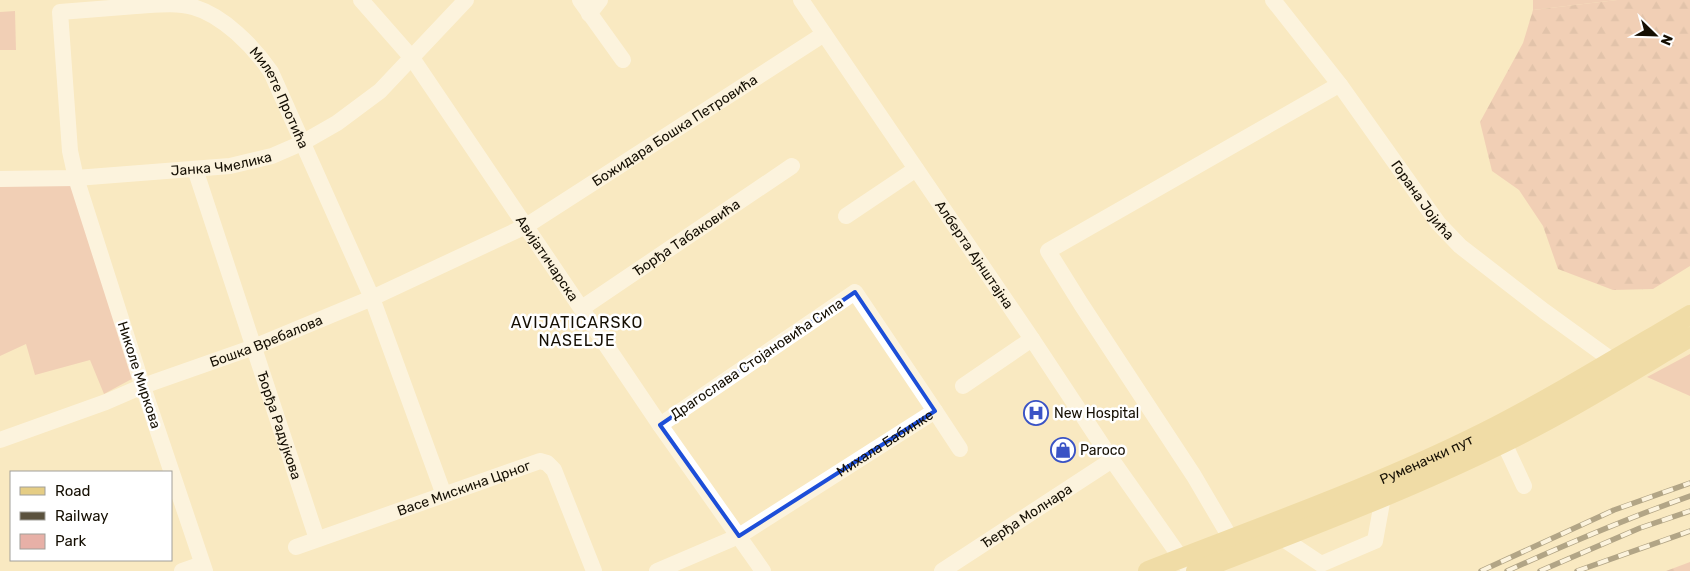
<svg xmlns="http://www.w3.org/2000/svg" width="1690" height="571" viewBox="0 0 1690 571" font-family="Rubik,sans-serif">
<style>
.green{fill:#e7b0a7}
.forest{fill:url(#forest-firs)}
.lines{fill:none;stroke-linecap:round;stroke-linejoin:round}
.minor{stroke:#fff;stroke-width:16}
.major{stroke:#e5cd85;stroke-width:20}
.rail-casing{stroke:#5b523e;stroke-width:5.5}
.rail{stroke:#fff;stroke-width:4;stroke-dasharray:11;stroke-linecap:butt}
.marked{fill:none;stroke:#1d4ed8;stroke-width:4;stroke-linejoin:round}
.labels{text-anchor:middle;dominant-baseline:central;stroke-width:5;stroke-linejoin:round;paint-order:stroke}
.street-label{font-size:14px;fill:#150f03;stroke:#fff}
.poi-label{font-size:14px;fill:#150f03;stroke:#fff;text-anchor:start}
.quarter-label{font-size:16px;letter-spacing:1px;fill:#150f03;stroke:#fff}
</style>
<defs>
<pattern id="forest-firs" width="22" height="20" patternUnits="userSpaceOnUse" patternTransform="scale(1.25)"><rect width="22" height="20" fill="#e7b0a7"/><path d="M5 1l3.5 6h-7zM16 11l3.5 6h-7z" fill="#c5968e"/></pattern>
</defs>
<rect width="100%" height="100%" fill="#f9e9c1"/>
<g class="green">
<polygon points="1533,0 1617,0 1533,10"/>
<polygon points="15,11 16,50 0,50 0,12"/>
<polygon points="76,178 139,375 104,394 90,360 35,375 26,344 0,356 0,179"/>
<polygon points="1690,354 1690,396 1647,377"/>
</g>
<g class="forest">
<polygon points="1617,0 1690,0 1690,266 1653,289 1613,290 1558,269 1543,226 1519,190 1492,171 1480,122 1523,43 1533,10"/>
<polygon points="1690,562 1690,571 1666,571"/>
</g>
<g class="lines">
<g class="minor">
<path id="s1" d="M361,0L412,58L660,425L763,571"/>
<polyline points="580,0 623,60"/>
<path id="s2" d="M801,0L1032,339L1112,460L1188,568"/>
<path id="s3" d="M1273,0L1340,85L1438,223L1460,246L1544,311L1613,361"/>
<polyline points="589,14 600,0"/>
<path id="s4" d="M195,169L317,539"/>
<path id="s5" d="M0,179L76,178L230,166L272,156L302,143L337,123L380,91L466,0"/>
<polyline points="846,216 916,169"/>
<path id="s6" d="M582,308L792,166"/>
<polyline points="963,386 1032,339"/>
<polyline points="935,411 960,449"/>
<path id="s7" d="M0,440L106,402L143,386L254,347L372,298L526,226L824,34"/>
<polyline points="1504,443 1524,486"/>
<polyline points="1282,538 1321,564 1375,541 1383,497"/>
<polyline points="1231,539 1194,476 1081,304 1048,251 1335,87 1340,85"/>
<path id="s8" d="M296,547L540,461L547,463L554,470L594,571"/>
<polyline points="182,571 202,564"/>
<path id="s9" d="M205,571L139,375L76,178L70,151L60,12C86,10 111,8 136,6C154,5 176,2 193,7C223,15 254,47 271,72L372,298L444,495"/>
<path id="s10" d="M657,571L739,536L935,411L855,292L660,425"/>
<path id="s11" d="M942,571L1112,460"/>
</g>
<g class="major">
<path id="s12" d="M1148,571C1260,527 1375,487 1483,433C1554,397 1622,355 1690,315"/>
<path d="M1196,571C1299,531 1403,492 1503,443C1567,412 1629,373 1690,337"/>
</g>
<defs>
<g id="rail">
<polyline points="1481,571 1614,510 1690,483"/>
<path d="M1507,571C1567,544 1628,518 1690,496"/>
<polyline points="1540,571 1640,528 1690,511"/>
<polyline points="1577,571 1690,531"/>
</g>
</defs>
<use href="#rail" class="rail-casing"/>
<use href="#rail" class="rail"/>
</g>
<path d="M0 0H1690V571H0ZM855,292L935,411L739,536L660,425Z" fill="#f9e9c1" fill-opacity=".55" fill-rule="evenodd"/>
<path class="marked" d="M855,292L935,411L739,536L660,425Z"/>
<defs>
<symbol id="hospital-ring" viewBox="-11 -11 22 22"><circle r="9.5" fill="#fff" stroke="#3a53c5" stroke-width="1.5"/><path d="M-5-5h3v3.5h4V-5h3V5h-3V1.5h-4V5h-3Z" fill="#3a53c5"/></symbol>
<symbol id="shop-ring" viewBox="-11 -11 22 22"><circle r="9.5" fill="#fff" stroke="#3a53c5" stroke-width="1.5"/><path d="M-5-2.5h2.3a2.7 3.5 0 0 1 5.4 0H5L5.5 6h-11ZM-1.5-2.5h3a1.5 2.3 0 0 0-3 0Z" fill="#3a53c5"/></symbol>
</defs>
<g fill-rule="evenodd">
<use href="#hospital-ring" x="1022" y="399" width="28" height="28"/>
<use href="#shop-ring" x="1049" y="436" width="28" height="28"/>
</g>
<g class="labels">
<g class="street-label">
<text stroke="none"><textPath href="#s9" startOffset="844">Милете Протића</textPath></text>
<text stroke="none"><textPath href="#s7" startOffset="745">Божидара Бошка Петровића</textPath></text>
<text stroke="none"><textPath href="#s5" startOffset="222">Јанка Чмелика</textPath></text>
<text stroke="none"><textPath href="#s3" startOffset="250">Горана Јојића</textPath></text>
<text stroke="none"><textPath href="#s6" startOffset="126">Ђорђа Табаковића</textPath></text>
<text stroke="none"><textPath href="#s2" startOffset="308">Алберта Ајнштајна</textPath></text>
<text stroke="none"><textPath href="#s1" startOffset="319">Авијатичарска</textPath></text>
<text stroke="none"><textPath href="#s7" startOffset="284">Бошка Вребалова</textPath></text>
<text transform="translate(757 359) rotate(-34)">Драгослава Стојановића Сипа</text>
<text transform="translate(139 375) rotate(72)">Николе Миркова</text>
<text stroke="none"><textPath href="#s4" startOffset="270">Ђорђа Радујкова</textPath></text>
<text stroke="none"><textPath href="#s10" startOffset="262">Михала Бабинке</textPath></text>
<text stroke="none"><textPath href="#s12" startOffset="300">Руменачки пут</textPath></text>
<text stroke="none"><textPath href="#s8" startOffset="178">Васе Мискина Црног</textPath></text>
<text stroke="none"><textPath href="#s11" startOffset="101">Ђерђа Молнара</textPath></text>
</g>
<g class="poi-label">
<text x="1054" y="413">New Hospital</text>
<text x="1080" y="450">Paroco</text>
</g>
<g class="quarter-label">
<text x="577" y="322">AVIJATICARSKO<tspan x="577" dy="18">NASELJE</tspan></text>
</g>
</g>
<rect x="10" y="471" width="162" height="90" fill="#ffffff" stroke="#a19f9a"/>
<rect x="20" y="487" width="25" height="8" fill="#e5cd85" stroke="#a19f9a"/>
<text x="55" y="496" font-size="15" fill="#150f03">Road</text>
<rect x="20" y="512" width="25" height="8" fill="#5b523e" stroke="#a19f9a"/>
<text x="55" y="521" font-size="15" fill="#150f03">Railway</text>
<rect x="20" y="534" width="25" height="15" fill="#e7b0a7" stroke="#a19f9a"/>
<text x="55" y="546" font-size="15" fill="#150f03">Park</text>
<g transform="translate(1655 35) rotate(113)" stroke="#ffffff" stroke-width="4" paint-order="stroke">
<path d="M0-4L9 19L0 12L-9 19Z" fill="#150f03"/>
<text y="-8" font-size="14" font-weight="bold" text-anchor="middle" fill="#150f03">N</text>
</g>
</svg>
